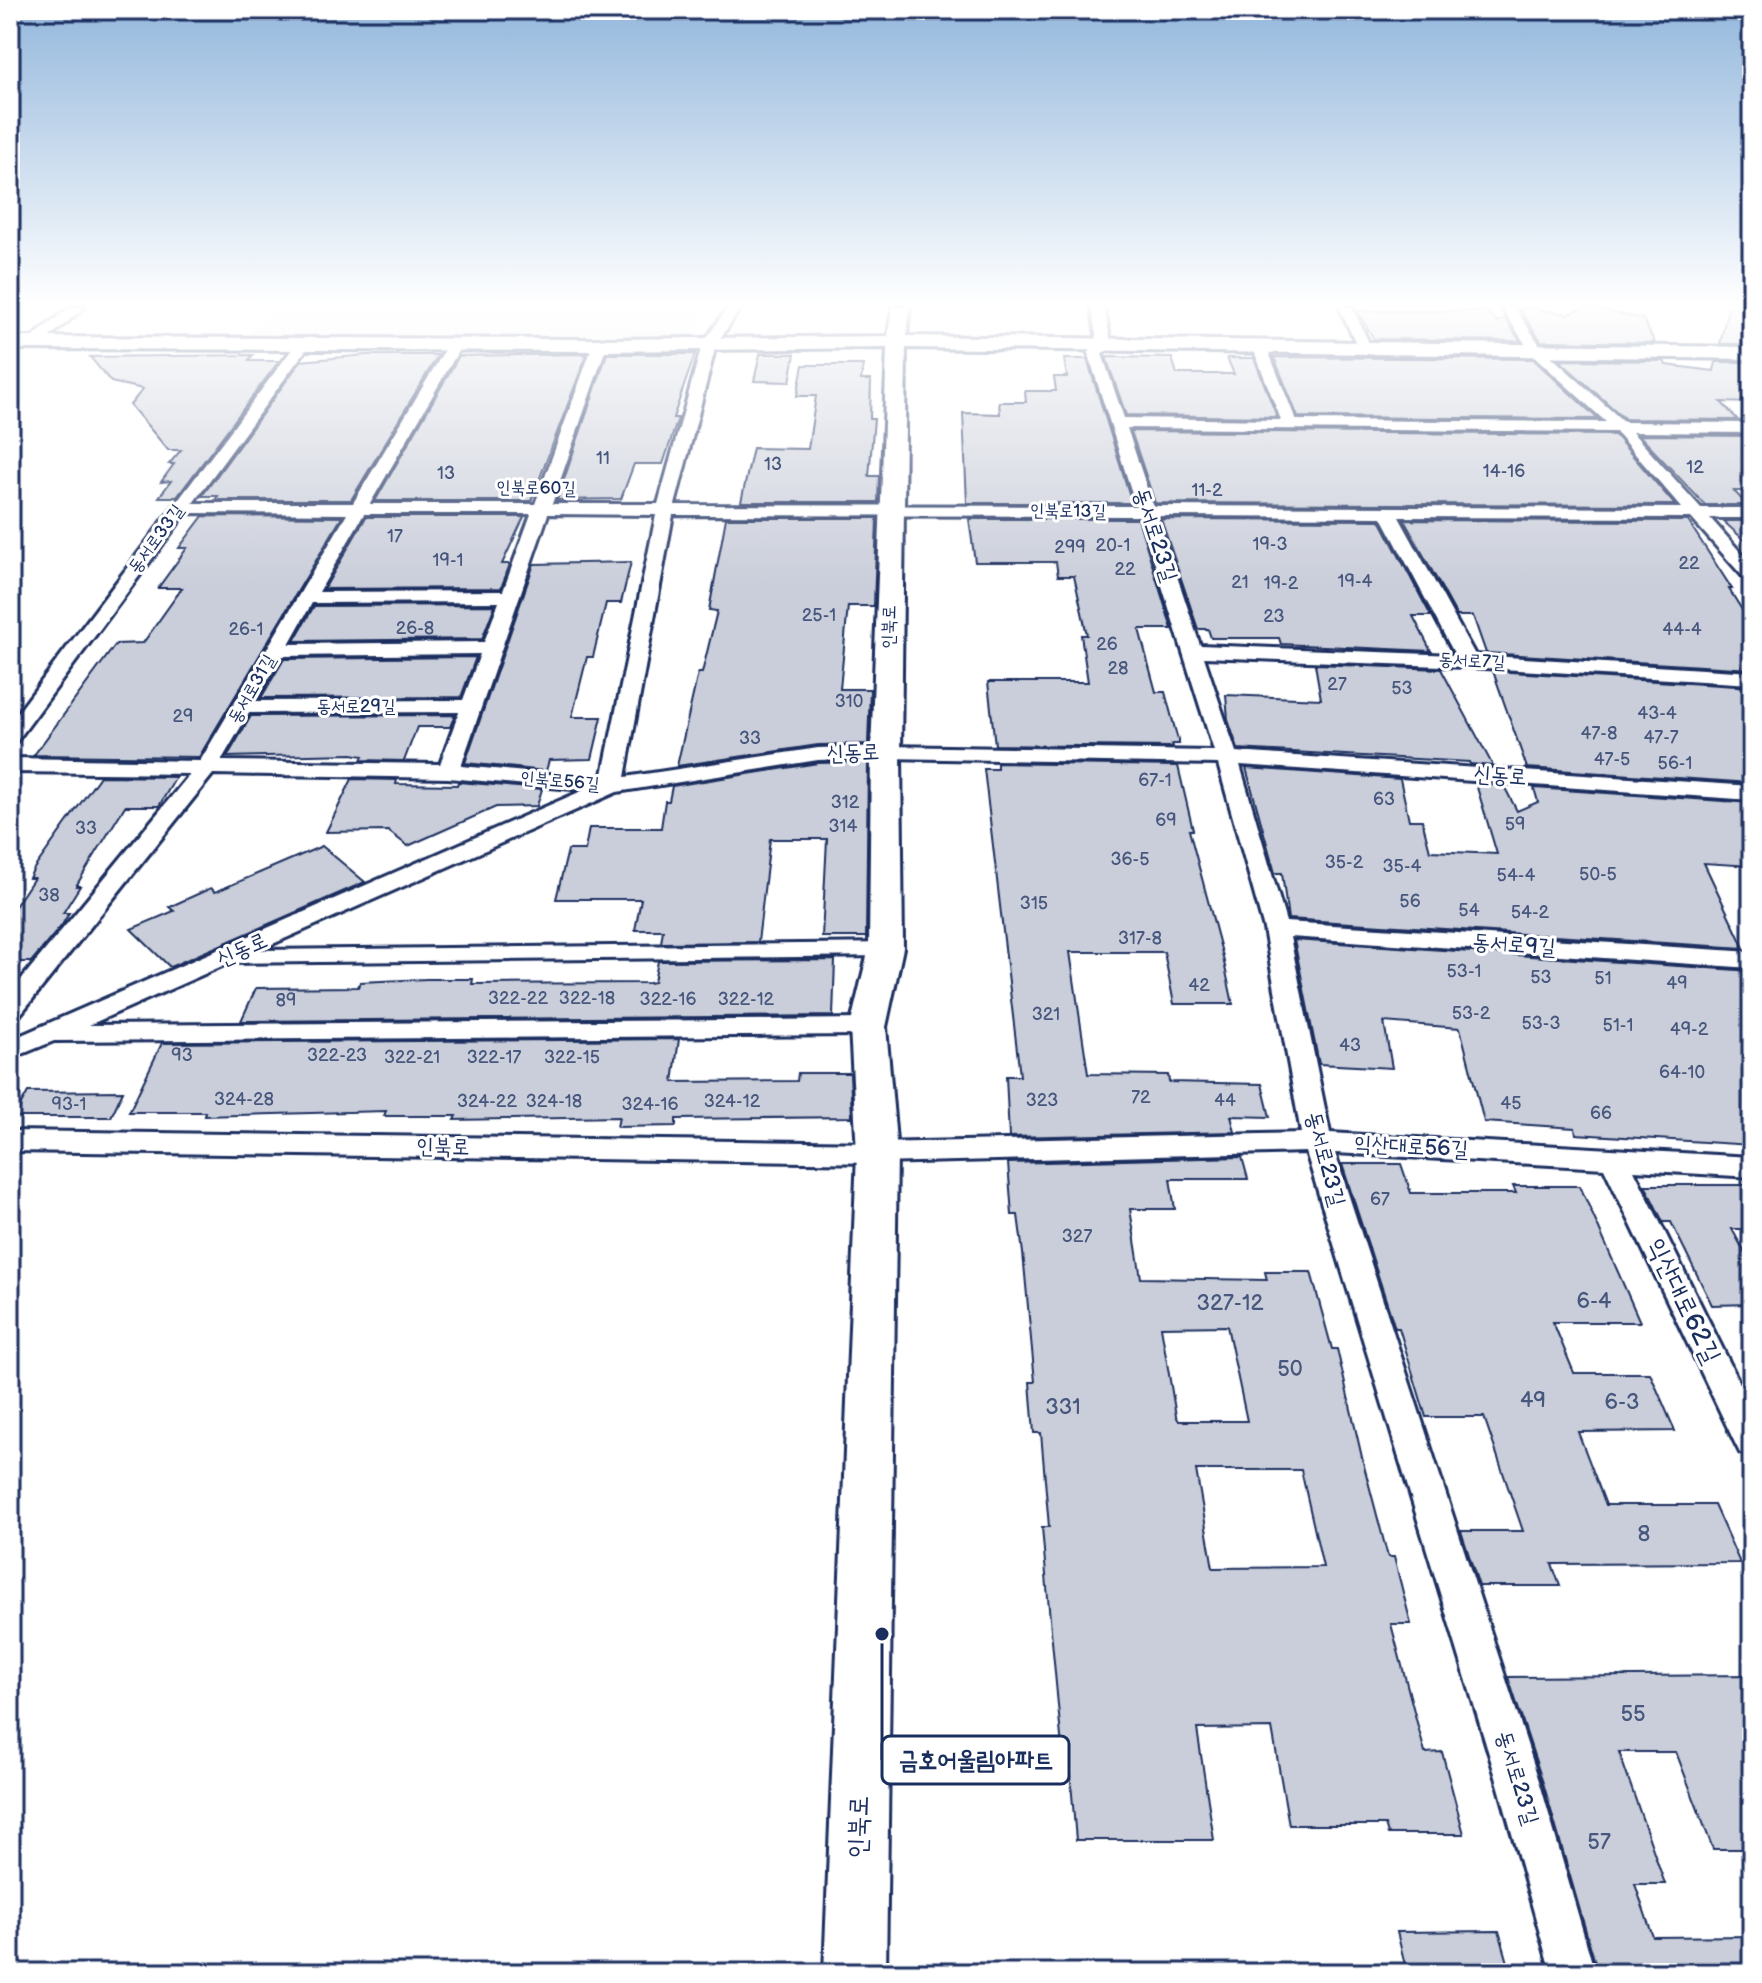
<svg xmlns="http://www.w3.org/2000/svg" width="1762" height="1983" viewBox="0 0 1762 1983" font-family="'Balsamiq Sans','Poor Story',sans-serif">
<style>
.built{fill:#eff0f4}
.building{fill:#caceda;stroke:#1b2f5e;stroke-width:2;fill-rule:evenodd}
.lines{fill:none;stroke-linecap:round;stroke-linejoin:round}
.street-casing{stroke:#1b2f5e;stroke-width:6}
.secondary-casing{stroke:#1b2f5e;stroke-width:6}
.street{fill:#fff;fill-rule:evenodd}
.secondary{fill:#fff;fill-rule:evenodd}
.labels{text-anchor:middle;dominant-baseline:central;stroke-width:6;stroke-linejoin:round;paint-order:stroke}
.number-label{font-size:18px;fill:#47577d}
.far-street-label{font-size:18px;fill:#1b2f5e;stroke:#fff}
.street-label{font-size:22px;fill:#1b2f5e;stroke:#fff}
.near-number-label{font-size:22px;fill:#47577d}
.near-street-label{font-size:26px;fill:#1b2f5e;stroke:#fff}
.leader{fill:none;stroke:#1b2f5e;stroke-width:3}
.callout-dot{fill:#1b2f5e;stroke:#fff;stroke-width:3}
.callout{fill:#fff;stroke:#1b2f5e;stroke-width:3}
.callout-label{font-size:24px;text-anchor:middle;font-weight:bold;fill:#1b2f5e}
</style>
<rect width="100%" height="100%" fill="#fff"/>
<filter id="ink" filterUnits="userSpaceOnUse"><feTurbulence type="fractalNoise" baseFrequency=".0125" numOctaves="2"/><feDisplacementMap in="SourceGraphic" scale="16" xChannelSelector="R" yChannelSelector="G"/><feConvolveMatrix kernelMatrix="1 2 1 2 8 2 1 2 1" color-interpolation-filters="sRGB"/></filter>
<g filter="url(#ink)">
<polygon class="built" points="272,307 703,307 696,337 244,338"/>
<g class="building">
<polygon points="1525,307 1567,314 1587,307 1643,319 1655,343 1541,341 1520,310"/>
<polygon points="1728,307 1752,307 1752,344 1720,344"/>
<polygon points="1357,311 1487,311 1497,322 1505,318 1520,341 1374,339"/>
<polygon points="587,354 531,501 375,501 459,356"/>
<polygon points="607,354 695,354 673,418 678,418 669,446 663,464 634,464 621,499 557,500"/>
<polygon points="760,354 795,354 790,382 754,381"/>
<polygon points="253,355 248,361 279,361 177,497 159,497 171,481 161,482 174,464 169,464 181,450 168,450 130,405 143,389 111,382 90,357"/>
<polygon points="366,355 438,355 351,500 215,500 218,496 202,496 301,361"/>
<polygon points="1106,357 1172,358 1177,374 1234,374 1227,358 1254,358 1277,417 1126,415"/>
<polygon points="1274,357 1533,359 1598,419 1298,417"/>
<polygon points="1064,359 1087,359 1132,503 967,503 963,413 1000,414 999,402 1026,402 1025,391 1056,391 1054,377 1067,377"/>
<polygon points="1559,360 1664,361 1666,365 1714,371 1716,362 1752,362 1752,403 1721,402 1738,420 1625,419"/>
<polygon points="803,365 863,365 861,380 871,380 870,419 874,419 869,476 879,476 878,502 741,502 753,448 808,449 816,396 797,396"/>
<polygon points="1131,431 1615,435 1675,505 1155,503"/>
<polygon points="1639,435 1752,436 1752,491 1734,491 1747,505 1705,505"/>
<polygon points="203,516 342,517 199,757 34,755 116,644 143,643 182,588 158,588 187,548 179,548"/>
<polygon points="366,517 524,517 502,564 510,564 501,588 324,589"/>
<polygon points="726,518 877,518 874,606 848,606 840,689 870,689 868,744 818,745 677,766 698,673 702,673 717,611 709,610"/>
<polygon points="969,519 1138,519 1172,629 1139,629 1156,692 1165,692 1179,744 1172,744 1173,747 995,745 988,682 1088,682 1081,635 1087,635 1074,576 1058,576 1056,562 975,562"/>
<polygon points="1161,519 1380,520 1431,616 1413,616 1431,651 1281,644 1279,638 1211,638 1208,629 1198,629"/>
<polygon points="1404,520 1688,521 1732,589 1729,589 1752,626 1752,669 1486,653 1473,616 1457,616"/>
<polygon points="1723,521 1752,521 1752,547"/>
<polygon points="631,562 621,603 606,603 593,657 587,657 572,717 602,717 592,759 549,760 546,771 465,763 534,564"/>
<polygon points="495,605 482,639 294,641 314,606"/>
<polygon points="476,657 461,697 261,698 284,659"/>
<polygon points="1315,664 1441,669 1493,766 1470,764 1469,762 1238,749 1228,720 1226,695 1321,699"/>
<polygon points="1493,671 1752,687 1752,783 1527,768"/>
<polygon points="455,715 450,727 417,727 404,761 361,760 363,756 352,754 227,757 251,716"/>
<polygon points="868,762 866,937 822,937 827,839 770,839 758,942 661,943 663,930 635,930 641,899 556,899 568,850 585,850 589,828 661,828 665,801 669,801 672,786 818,763"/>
<polygon points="997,763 1178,766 1193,830 1189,830 1222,953 1233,1004 1174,1004 1164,952 1070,952 1088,1074 1168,1075 1169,1082 1262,1084 1270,1117 1231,1116 1235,1132 1009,1137 1006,1076 1020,1076 984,769 997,769"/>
<polygon points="1246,768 1400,779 1409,820 1422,820 1430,851 1497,854 1476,784 1504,786 1517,811 1538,802 1534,788 1752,803 1752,866 1704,863 1744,948 1288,919 1282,873 1275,873"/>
<polygon points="100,776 176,777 159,806 125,806 76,886 80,886 63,913 69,913 62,925 31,962 10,962 10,914 34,878 29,878 33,870"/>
<polygon points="352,779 397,780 396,784 457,785 458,782 542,789 537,806 496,807 408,846 388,831 326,832"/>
<polygon points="322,846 365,882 170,967 131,929 174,911 169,907 211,888 215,892"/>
<polygon points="1294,940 1752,971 1752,1145 1576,1134 1575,1128 1484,1122 1460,1028 1384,1022 1392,1068 1319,1064"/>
<polygon points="835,960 833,1016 241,1021 256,988 358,987 360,982 427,979 473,979 472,984 649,983 654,982 658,961"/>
<polygon points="679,1039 673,1082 797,1081 798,1073 850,1073 852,1117 676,1119 676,1126 617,1127 619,1117 454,1120 456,1116 384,1116 386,1111 204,1116 205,1112 129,1112 162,1043"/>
<polygon points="123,1091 111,1117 14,1117 28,1092"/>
<path d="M1242,1157L1248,1179H1170L1175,1209H1130L1141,1278L1267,1280L1265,1272H1311L1332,1349H1337L1364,1466L1388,1557H1394L1411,1624H1391L1425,1753L1442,1752L1464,1834H1388L1385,1825H1289L1272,1728L1197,1729L1214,1840H1076L1068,1748H1062L1047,1587L1042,1527H1049L1041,1433H1034L1030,1382H1035L1023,1253L1018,1215H1012L1008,1163ZM1227,1326L1247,1421H1179L1176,1416L1161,1327ZM1196,1470H1301L1323,1567L1213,1568Z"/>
<polygon points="1342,1164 1401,1164 1411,1193 1516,1193 1513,1186 1580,1186 1640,1322 1553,1322 1574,1373 1650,1373 1675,1431 1578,1432 1606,1505 1714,1505 1740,1563 1552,1564 1560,1586 1479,1586 1461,1531 1523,1531 1484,1417 1426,1417 1399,1328 1395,1328"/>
<polygon points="1645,1185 1752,1185 1752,1229 1732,1229 1752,1266 1752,1304 1712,1305 1671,1222 1663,1222"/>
<polygon points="1752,1675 1752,1849 1713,1849 1676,1752 1619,1752 1665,1884 1635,1884 1653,1937 1752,1936 1752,1973 1598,1973 1544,1786 1508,1677"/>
<polygon points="1499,1931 1511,1973 1407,1973 1397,1932"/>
</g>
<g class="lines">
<defs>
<g id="street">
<polygon points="70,307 85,307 39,346 29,346 29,340"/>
<path d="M728,307H741L716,345L675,505L1136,506L1088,353L1098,345L1091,307H1104L1112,347L1102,354L1124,418L1281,420L1253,348L1260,344L1267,348L1296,420L1606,422L1532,354L1501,307H1514L1542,348L1624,422L1752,423V433L1632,432L1701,508H1752V518H1710L1752,565V581L1746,580L1691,518L1399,517L1475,655L1752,672V684L1468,667L1204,657L1236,752L1752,786V800L1240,765L1286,922L1752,952V968L1290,937L1330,1133L1752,1157V1177L1634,1170L1752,1408V1457L1740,1453L1735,1443L1604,1168L1335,1153L1541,1787L1595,1973H1551L1499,1787L1306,1152L877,1163L10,1151V1131L877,1143L1301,1133L1264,929L1218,764L886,758L818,760L617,792L259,950L895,943L899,948L895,953L886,956L229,963L89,1025L868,1019L877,1021L881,1027L877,1033L868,1035L54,1041L10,1059V1040L584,790L448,778L213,774L19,1016L10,1018V993L190,774L10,772V758L200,761L347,514L186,513L17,741L10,743V723L299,340L311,343L193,503H353L449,343L456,339L463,343L370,504H535L593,345L600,341L607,345L552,504H658L702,345ZM1127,428L1616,432L1682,508L1153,506ZM364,514H531L503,591L319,592ZM548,514L656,515L602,779L461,766ZM673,515L1140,516L1214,751L886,746L818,748L625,777ZM1157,516L1382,517L1455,655L1200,645ZM499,602L484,642L289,644L312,603ZM480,654L463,700L256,701L282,656ZM459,712L440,764L221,761L249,713Z"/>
<polygon points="1339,307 1352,307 1372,349 1370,352 1360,352"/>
</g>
<polygon id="secondary" points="892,307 910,307 907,336 1752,347 1752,359 906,348 901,752 903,948 886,1027 897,1153 886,1973 824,1973 857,1153 850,1027 869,948 871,752 887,348 600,351 10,349 10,337 600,339 888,336"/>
</defs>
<use href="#street" class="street-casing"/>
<use href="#secondary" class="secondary-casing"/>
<use href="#street" class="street"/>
<use href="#secondary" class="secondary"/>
</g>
</g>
<linearGradient id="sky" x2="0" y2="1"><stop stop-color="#93b7dc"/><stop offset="0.52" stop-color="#fff"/><stop offset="1" stop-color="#fff" stop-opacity="0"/></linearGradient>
<rect width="1762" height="585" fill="url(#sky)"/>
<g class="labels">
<g class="number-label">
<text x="603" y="458">11</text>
<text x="773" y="464">13</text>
<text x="1695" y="467">12</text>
<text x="1504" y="471">14-16</text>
<text x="446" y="473">13</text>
<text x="1207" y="490">11-2</text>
<text x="395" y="536">17</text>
<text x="1270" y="544">19-3</text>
<text x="1113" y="545">20-1</text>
<text x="1070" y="547">299</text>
<text x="448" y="560">19-1</text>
<text x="1689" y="563">22</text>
<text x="1125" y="569">22</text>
<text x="1355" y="581">19-4</text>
<text x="1240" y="582">21</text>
<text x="1281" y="583">19-2</text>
<text x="819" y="615">25-1</text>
<text x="1274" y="616">23</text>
<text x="415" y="628">26-8</text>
<text x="246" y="629">26-1</text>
<text x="1682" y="629">44-4</text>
<text x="1107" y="644">26</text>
<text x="1118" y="668">28</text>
<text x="1337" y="684">27</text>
<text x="1402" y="688">53</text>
<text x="849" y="701">310</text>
<text x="1657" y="713">43-4</text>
<text x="183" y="716">29</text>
<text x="1599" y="733">47-8</text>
<text x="1661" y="737">47-7</text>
<text x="750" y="738">33</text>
<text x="1612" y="759">47-5</text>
<text x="1675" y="763">56-1</text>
<text x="1155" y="780">67-1</text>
<text x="1384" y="799">63</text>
<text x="845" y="802">312</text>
<text x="1166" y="820">69</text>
<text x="1515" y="824">59</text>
<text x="843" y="826">314</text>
<text x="86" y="828">33</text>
<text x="1130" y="859">36-5</text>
<text x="1344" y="862">35-2</text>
<text x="1402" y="866">35-4</text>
<text x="1598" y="874">50-5</text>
<text x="1516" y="875">54-4</text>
<text x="49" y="895">38</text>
<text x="1410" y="901">56</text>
<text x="1034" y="903">315</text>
<text x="1469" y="910">54</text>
<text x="1530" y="912">54-2</text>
<text x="1140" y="938">317-8</text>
<text x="1464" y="971">53-1</text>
<text x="1541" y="977">53</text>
<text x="1603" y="978">51</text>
<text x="1677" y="983">49</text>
<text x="1199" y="985">42</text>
<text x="518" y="998">322-22</text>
<text x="587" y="998">322-18</text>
<text x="668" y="999">322-16</text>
<text x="746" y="999">322-12</text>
<text x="286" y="1000">89</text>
<text x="1471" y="1013">53-2</text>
<text x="1046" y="1014">321</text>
<text x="1541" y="1023">53-3</text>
<text x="1618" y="1025">51-1</text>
<text x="1689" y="1029">49-2</text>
<text x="1350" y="1045">43</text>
<text x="182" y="1055">93</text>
<text x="337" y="1055">322-23</text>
<text x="412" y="1057">322-21</text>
<text x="494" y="1057">322-17</text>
<text x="572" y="1057">322-15</text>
<text x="1682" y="1072">64-10</text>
<text x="1141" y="1097">72</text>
<text x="244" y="1099">324-28</text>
<text x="1042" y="1100">323</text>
<text x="1225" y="1100">44</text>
<text x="487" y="1101">324-22</text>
<text x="554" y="1101">324-18</text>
<text x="732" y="1101">324-12</text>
<text x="1511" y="1103">45</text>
<text x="69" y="1104">93-1</text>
<text x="650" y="1104">324-16</text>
<text x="1601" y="1113">66</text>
<text x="1380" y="1199">67</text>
<text x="1077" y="1236">327</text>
</g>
<g class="far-street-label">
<text transform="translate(536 488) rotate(1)">인북로60길</text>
<text transform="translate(1068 511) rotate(1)">인북로13길</text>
<text transform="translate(156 539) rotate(-54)">동서로33길</text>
<text transform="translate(889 627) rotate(-89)">인북로</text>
<text transform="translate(1472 661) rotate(3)">동서로7길</text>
<text transform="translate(252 689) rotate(-60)">동서로31길</text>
<text x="356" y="706">동서로29길</text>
<text transform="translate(560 781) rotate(5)">인북로56길</text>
</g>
<g class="street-label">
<text transform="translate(1155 535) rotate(72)">동서로23길</text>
<text transform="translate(853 753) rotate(-2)">신동로</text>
<text transform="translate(1500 776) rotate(4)">신동로</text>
<text transform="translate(1514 945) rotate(4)">동서로9길</text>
<text transform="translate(242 950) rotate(-24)">신동로</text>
<text transform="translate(443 1147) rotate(1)">인북로</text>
<text transform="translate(1411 1147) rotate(3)">익산대로56길</text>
<text transform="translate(1325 1159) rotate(75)">동서로23길</text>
<text transform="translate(1517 1778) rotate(73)">동서로23길</text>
</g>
<g class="near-number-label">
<text x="1594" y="1301">6-4</text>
<text x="1230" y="1303">327-12</text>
<text x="1290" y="1369">50</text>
<text x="1533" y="1400">49</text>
<text x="1622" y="1402">6-3</text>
<text x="1063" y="1407">331</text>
<text x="1644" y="1534">8</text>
<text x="1633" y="1714">55</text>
<text x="1599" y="1842">57</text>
</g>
<g class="near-street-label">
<text transform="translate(1683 1301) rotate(64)">익산대로62길</text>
<text transform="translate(859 1827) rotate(-88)">인북로</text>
</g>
</g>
<path class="leader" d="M882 1634L882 1760"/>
<circle class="callout-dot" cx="882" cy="1634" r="8"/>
<rect class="callout" x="882" y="1736" width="187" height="48" rx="8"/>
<g class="callout-label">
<text x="976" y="1768">금호어울림아파트</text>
</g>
<rect width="1762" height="1983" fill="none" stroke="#fff" stroke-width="40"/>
<rect x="20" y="20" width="1722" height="1943" fill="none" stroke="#1b2f5e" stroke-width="3" filter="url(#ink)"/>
</svg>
